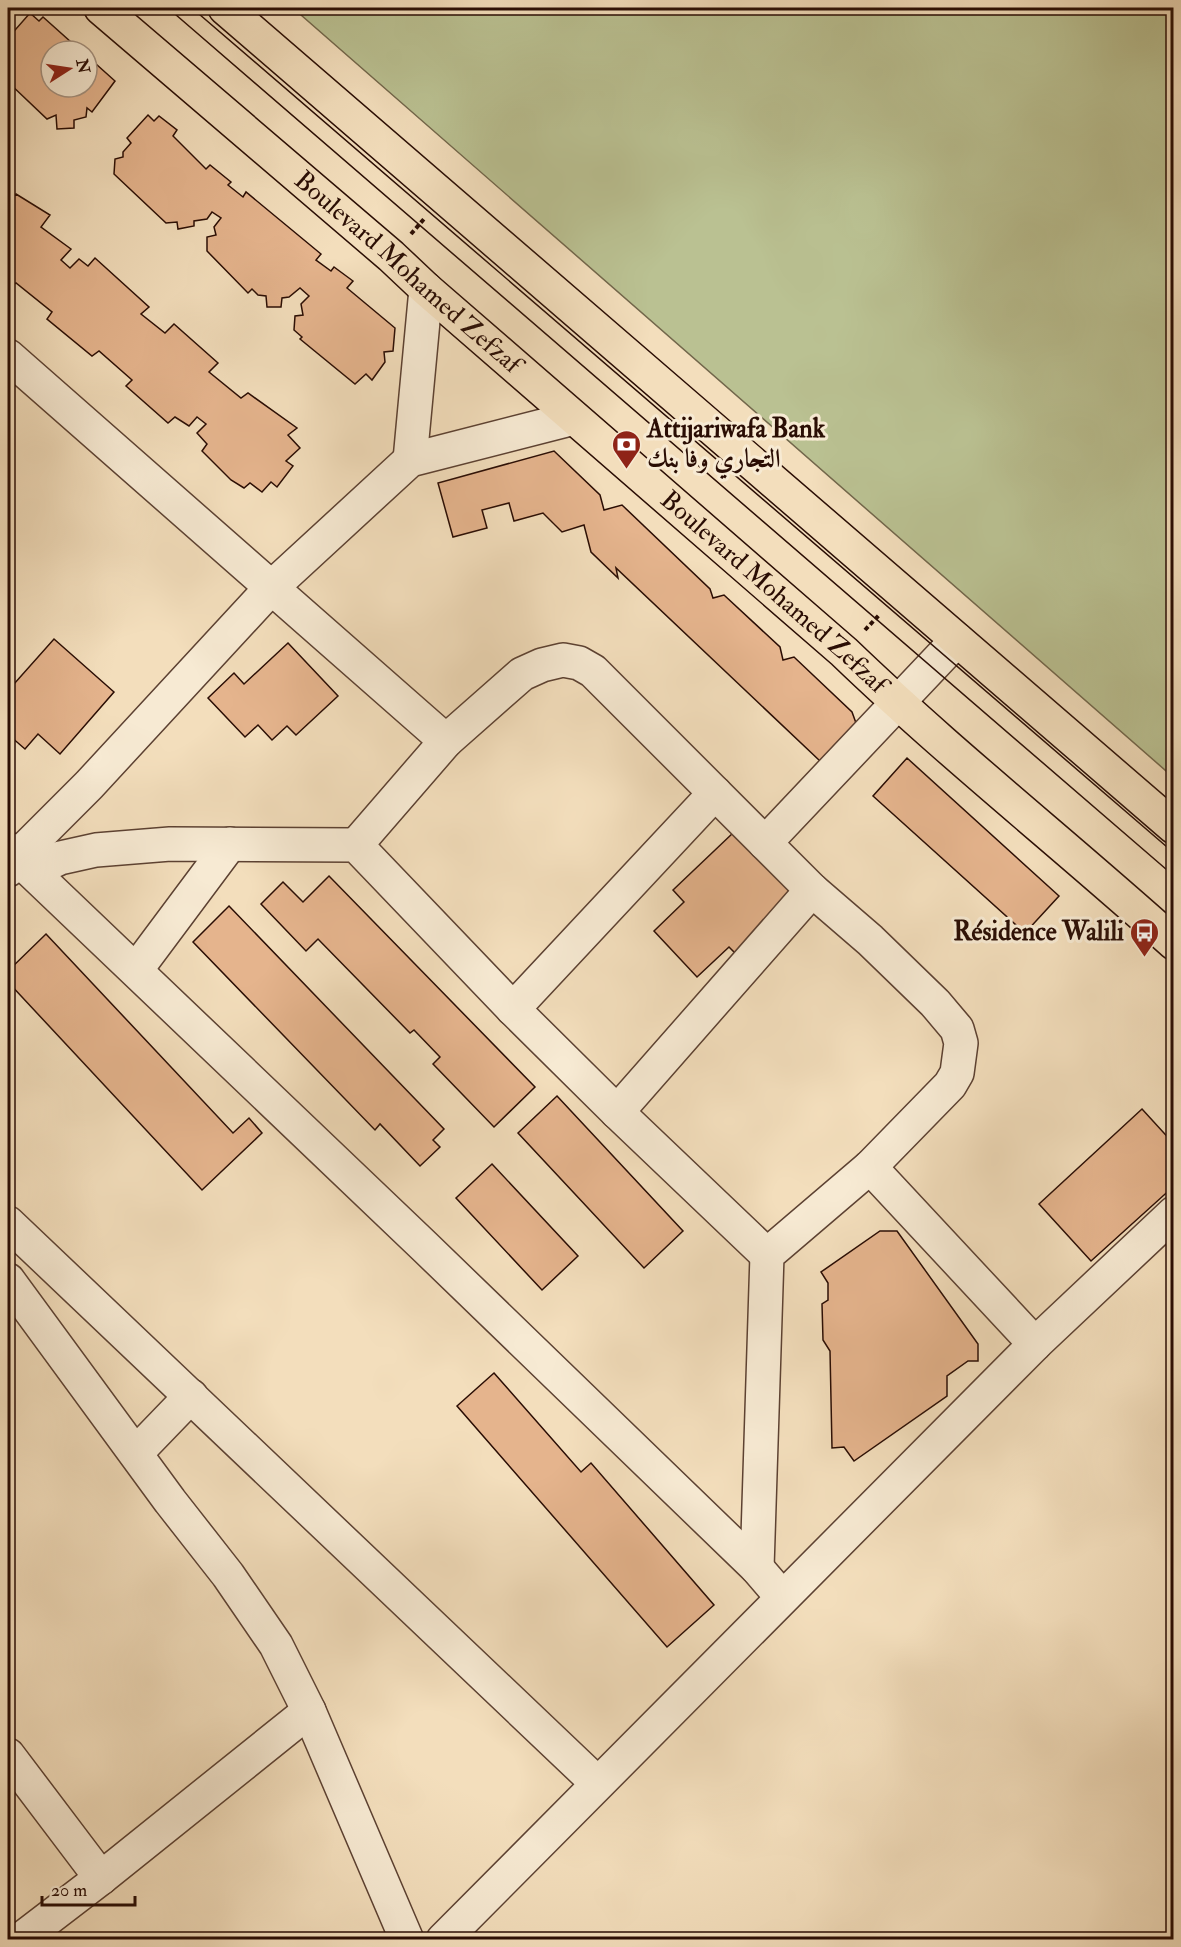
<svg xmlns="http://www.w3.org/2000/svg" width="1181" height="1947" viewBox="0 0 1181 1947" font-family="'IM FELL Double Pica',Amiri,serif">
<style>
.green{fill:#bac192;stroke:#72674b;stroke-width:1.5}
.building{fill:#e5b48d;stroke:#2a0d04;stroke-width:1.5}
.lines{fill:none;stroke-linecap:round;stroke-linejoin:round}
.street-casing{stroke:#5c4132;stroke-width:36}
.primary-casing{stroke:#2a0d04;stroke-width:36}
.path{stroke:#2a0d04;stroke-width:4;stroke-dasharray:4.5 3;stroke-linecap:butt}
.street{stroke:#f7ead3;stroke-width:33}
.primary{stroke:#f3debc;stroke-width:33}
.tram{stroke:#2a0d04;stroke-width:1.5}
.labels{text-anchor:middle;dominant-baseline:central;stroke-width:6;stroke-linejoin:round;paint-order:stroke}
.street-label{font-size:26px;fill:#2a0d04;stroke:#f7ead3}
.poi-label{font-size:26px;font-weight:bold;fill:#2a0d04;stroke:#f7ead3;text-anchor:start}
</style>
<rect width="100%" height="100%" fill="#f3debc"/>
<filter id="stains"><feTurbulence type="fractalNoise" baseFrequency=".00333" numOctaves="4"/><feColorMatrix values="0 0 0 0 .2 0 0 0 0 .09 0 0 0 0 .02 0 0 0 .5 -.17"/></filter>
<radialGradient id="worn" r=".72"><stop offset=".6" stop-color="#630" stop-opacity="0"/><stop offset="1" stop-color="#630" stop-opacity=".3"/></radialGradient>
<polygon class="green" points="293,8 1173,8 1173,777"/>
<g class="building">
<polygon points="30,13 39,21 43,17 81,51 51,51 51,87 87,87 87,56 115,81 92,112 87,108 86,117 74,120 74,128 57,129 56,115 47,119 8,82 8,52 14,42 8,38"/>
<polygon points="148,115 154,121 159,116 177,130 173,136 206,169 210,165 231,182 228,185 243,197 246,192 321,254 316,260 331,271 334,267 353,281 347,288 395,328 393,351 384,352 385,362 372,380 366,374 355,384 300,339 302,337 294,330 295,316 303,315 301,304 309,296 300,288 289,297 282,298 281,307 267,307 266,296 258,295 252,289 248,293 207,251 207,237 216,235 214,227 221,218 212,212 207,219 194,221 194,226 178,229 177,222 166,223 114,174 115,159 123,157 123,152 131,143 127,138"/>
<polygon points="16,194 50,215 41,227 71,249 61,260 70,268 79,259 88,266 95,258 149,307 141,314 165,333 174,324 218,363 209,372 241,398 248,393 297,428 288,435 300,448 286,461 293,466 277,487 271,482 262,492 250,483 244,488 231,480 202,451 207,444 197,433 206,424 197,417 189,426 175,417 168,423 126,386 132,380 99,351 92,356 47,319 52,312 16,283 9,288 8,286 8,204"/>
<polygon points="554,451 600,495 604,510 622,505 710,589 713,598 724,595 780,647 783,660 794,657 852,712 856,723 820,761 616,568 618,578 591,552 584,525 562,532 543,513 514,521 509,503 482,510 487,528 453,537 438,483"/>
<polygon points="54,639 114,692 60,754 38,734 25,749 10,736 8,739 8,679 14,684"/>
<polygon points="288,643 338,696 296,735 287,726 272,740 258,725 245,737 208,698 234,673 244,684"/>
<polygon points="907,758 1059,896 1025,933 873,796"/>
<polygon points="734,832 796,898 736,954 729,947 697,977 654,931 684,902 673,890"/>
<polygon points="329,876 535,1087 494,1127 433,1064 440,1057 414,1030 410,1033 318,939 306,951 261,904 283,882 303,902"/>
<polygon points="229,906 444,1129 433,1140 440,1147 420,1166 380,1124 375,1130 193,942"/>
<polygon points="46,934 233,1133 249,1118 262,1133 202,1190 8,982 8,971"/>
<polygon points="557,1096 683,1231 644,1268 518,1133"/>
<polygon points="1142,1109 1174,1144 1174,1186 1091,1261 1039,1204"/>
<polygon points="492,1164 578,1256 542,1290 456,1198"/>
<polygon points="880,1231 897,1231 978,1344 978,1361 968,1361 947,1376 947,1396 854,1461 844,1447 832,1448 830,1351 823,1340 822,1304 828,1300 828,1283 821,1272"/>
<polygon points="494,1373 581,1472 591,1463 714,1605 667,1647 457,1406"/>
</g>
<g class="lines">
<defs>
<g id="street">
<polyline points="8,356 446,741"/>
<polyline points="410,460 426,289"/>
<polyline points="765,843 957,640"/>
<polyline points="356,845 446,741 522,674 542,665 563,660 579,663 593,671 812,890 870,940 935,1003 957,1029 961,1043 957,1073 950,1085 870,1167 767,1255 757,1568"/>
<polyline points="8,849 424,1246 757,1568 782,1597"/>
<polyline points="8,870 17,857 89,785 271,588 410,460 574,418"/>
<polyline points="33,871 60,858 96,850 170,844 356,845 513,1009 617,1112 767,1255"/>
<polyline points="136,970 230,844"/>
<polyline points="513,1009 715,793"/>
<polyline points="617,1112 812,890"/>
<polyline points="870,1167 1035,1344"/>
<polyline points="8,1223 597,1783"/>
<polyline points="8,1280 170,1501 228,1575 276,1645 309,1711 407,1940"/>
<polyline points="136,1453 191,1396"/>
<polyline points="8,1755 101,1878"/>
<polyline points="20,1940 101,1878 309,1711"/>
<polyline points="443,1940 1035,1344 1174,1213"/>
</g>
<g id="primary">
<path id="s1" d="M101,8L391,256L426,289L844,652C950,754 1065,845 1174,943"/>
<polyline points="225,8 1174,827"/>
</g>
</defs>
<use href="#street" class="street-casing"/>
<use href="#primary" class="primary-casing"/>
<g class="path">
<polyline points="411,234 424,219"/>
<polyline points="865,630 880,614"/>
</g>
<use href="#street" class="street"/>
<use href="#primary" class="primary"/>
<g class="tram">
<polyline points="168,8 1174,876"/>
<polyline points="192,8 1174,853"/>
</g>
</g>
<defs>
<symbol id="bank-pin" viewBox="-11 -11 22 30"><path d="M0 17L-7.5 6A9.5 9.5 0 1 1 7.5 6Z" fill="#8f2418" stroke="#f7ead3"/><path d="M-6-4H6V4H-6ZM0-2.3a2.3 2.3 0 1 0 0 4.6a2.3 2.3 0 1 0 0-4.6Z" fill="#fff"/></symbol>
<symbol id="bus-pin" viewBox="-11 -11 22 30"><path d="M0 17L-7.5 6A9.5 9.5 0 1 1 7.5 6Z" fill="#8f2418" stroke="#f7ead3"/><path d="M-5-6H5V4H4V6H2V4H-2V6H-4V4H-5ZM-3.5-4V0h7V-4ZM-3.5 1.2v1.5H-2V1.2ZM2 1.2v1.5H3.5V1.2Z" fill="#fff"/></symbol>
</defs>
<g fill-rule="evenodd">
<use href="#bank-pin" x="610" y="428" width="33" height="45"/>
<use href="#bus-pin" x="1128" y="916" width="33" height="45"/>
</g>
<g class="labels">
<g class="street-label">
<text stroke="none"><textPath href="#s1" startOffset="405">Boulevard Mohamed Zefzaf</textPath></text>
<text stroke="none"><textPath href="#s1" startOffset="891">Boulevard Mohamed Zefzaf</textPath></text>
</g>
<g class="poi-label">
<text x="647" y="429">Attijariwafa Bank<tspan x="647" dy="30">التجاري وفا بنك</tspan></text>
<text x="1124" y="932" text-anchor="end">Résidence Walili</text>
</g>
</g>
<rect width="1181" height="1947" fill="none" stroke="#f3debc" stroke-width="30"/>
<rect x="9" y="9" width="1163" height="1929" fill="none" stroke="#2a0d04" stroke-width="3"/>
<rect x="15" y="15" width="1151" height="1917" fill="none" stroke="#2a0d04" stroke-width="1.5"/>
<g transform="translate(69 69) rotate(78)"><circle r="28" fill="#f7ead3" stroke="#a59280" stroke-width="1.5"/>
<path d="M0-4.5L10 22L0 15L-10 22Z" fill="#8f2418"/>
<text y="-9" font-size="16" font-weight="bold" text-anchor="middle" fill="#2a0d04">N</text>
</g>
<path d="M42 1896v9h93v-9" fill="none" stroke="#2a0d04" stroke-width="3"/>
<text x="51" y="1896" font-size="18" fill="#2a0d04" stroke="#f7ead3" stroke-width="4.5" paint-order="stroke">20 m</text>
<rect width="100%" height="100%" filter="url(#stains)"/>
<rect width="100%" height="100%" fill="url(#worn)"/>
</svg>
